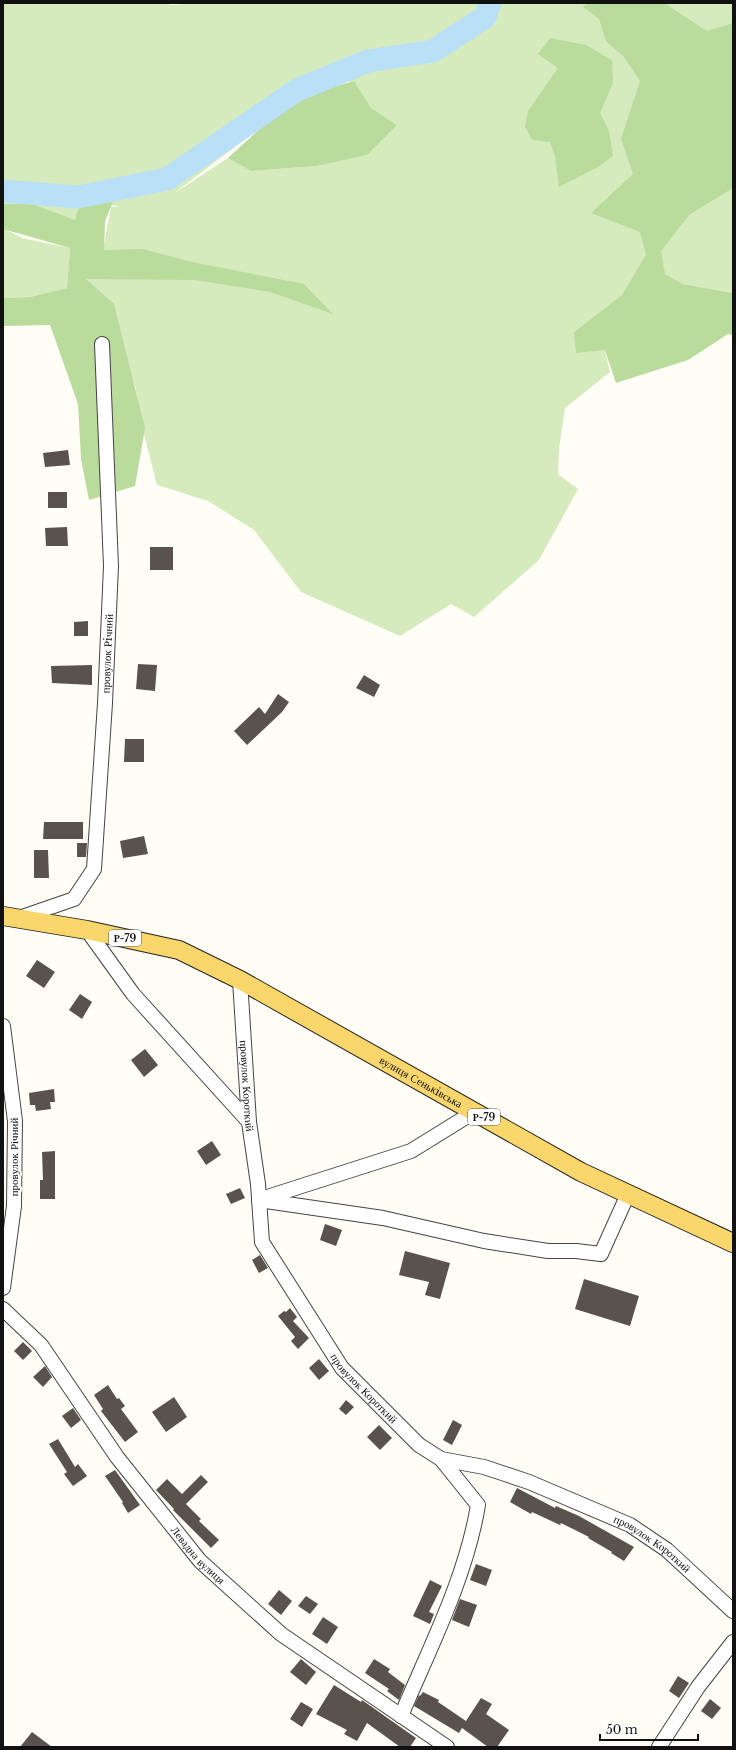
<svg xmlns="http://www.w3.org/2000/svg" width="736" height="1750" viewBox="0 0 736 1750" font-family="'Libre Baskerville',serif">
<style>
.green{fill:#d5ebbd;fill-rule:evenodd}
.forest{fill:#b9dc9c}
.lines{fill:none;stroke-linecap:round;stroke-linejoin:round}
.river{stroke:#b9e0f7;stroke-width:23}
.building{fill:#5a524d}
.minor-casing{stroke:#444;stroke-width:16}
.major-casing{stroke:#222;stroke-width:20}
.minor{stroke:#fff;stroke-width:14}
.major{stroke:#f9d66b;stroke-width:18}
.labels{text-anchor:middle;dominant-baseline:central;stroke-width:4;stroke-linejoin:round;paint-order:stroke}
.shield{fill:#fff;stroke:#585858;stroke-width:1}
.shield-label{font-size:10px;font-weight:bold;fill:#111}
.street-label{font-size:11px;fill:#111;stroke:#fff}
</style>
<rect width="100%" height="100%" fill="#fffdf5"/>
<g class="green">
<path d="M3,3H167L170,5L201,3H733V293L683,284L665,274L632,288L574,332L605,350L610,372L565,408L559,449L558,474L578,489L539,560L474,617L451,604L400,636L301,592L254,530L208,501L157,485L144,434L135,385L85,278L103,250L111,207L119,206L80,203L76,220L3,207ZM348,80L371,108L397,125L360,156L317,166L251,171L228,158L173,194L264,125Z"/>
<polygon points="3,228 22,238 70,248 67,288 30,297 3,298"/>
</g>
<g class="forest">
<polygon points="587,3 664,3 707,31 733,23 733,188 689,215 661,251 665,274 683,284 733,293 733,335 728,334 688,360 616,383 605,350 576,353 574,332 622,295 646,255 640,232 591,213 633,174 621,139 640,81 624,57 606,41 599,19 583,7"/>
<polygon points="550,38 586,45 612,60 613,83 600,113 609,131 613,156 598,167 559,187 555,156 550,142 532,140 525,127 528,111 558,68 538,54"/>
<polygon points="354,81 371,108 397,125 367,155 317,166 251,171 228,158 264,125 311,93"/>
<polygon points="98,200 113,202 105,221 104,250 143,249 192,262 304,284 333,314 270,292 195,280 86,279 114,304 145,428 135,486 89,500 81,459 78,404 50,325 3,326 3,298 30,297 67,288 70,248 3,229 3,204 32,204 75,220 80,203"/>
</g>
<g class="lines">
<polyline class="river" points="3,191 78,197 167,179 297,90 368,61 433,51 485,17 490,3"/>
</g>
<g class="building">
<polygon points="68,450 70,465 45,467 43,453"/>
<rect x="48" y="492" width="19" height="16"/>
<polygon points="67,527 68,546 46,546 45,528"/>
<rect x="150" y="547" width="23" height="23"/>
<polygon points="88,621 88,636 74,636 74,622"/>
<polygon points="138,664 157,665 155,691 136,689"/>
<polygon points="92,665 92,685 52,683 51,666"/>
<polygon points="364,675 380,685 374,697 356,688"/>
<polygon points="278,694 289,702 282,712 247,745 234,731 259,707 265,714"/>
<polygon points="125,739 144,739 144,762 124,762"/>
<polygon points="44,822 83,822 83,839 43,839"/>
<polygon points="144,836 148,854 123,858 120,841"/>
<polygon points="77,843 87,843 86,857 77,857"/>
<polygon points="34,850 48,850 49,878 34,878"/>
<polygon points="37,960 55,972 44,988 26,976"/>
<polygon points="80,994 92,1002 82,1019 69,1010"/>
<polygon points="145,1049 158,1065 144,1077 131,1060"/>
<polygon points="54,1089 55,1102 50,1102 51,1109 36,1111 35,1105 30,1105 29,1093"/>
<polygon points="212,1141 221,1155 206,1165 197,1151"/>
<polygon points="55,1151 55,1199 40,1199 40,1180 43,1180 42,1152"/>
<polygon points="240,1188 245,1198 231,1204 226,1194"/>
<polygon points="325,1224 342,1230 336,1246 320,1240"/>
<polygon points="405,1251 450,1263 440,1299 425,1295 429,1282 399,1275"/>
<polygon points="260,1255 268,1268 259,1273 252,1260"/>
<polygon points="584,1279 639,1296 630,1326 575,1309"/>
<polygon points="290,1308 297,1317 293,1321 309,1338 298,1349 291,1341 295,1337 278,1316 284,1311 286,1312"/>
<polygon points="23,1342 32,1351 23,1360 14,1351"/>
<polygon points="319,1359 329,1371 319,1380 309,1368"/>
<polygon points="45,1366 52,1377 43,1387 33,1377"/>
<polygon points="108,1385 117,1399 119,1398 125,1406 121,1409 138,1432 125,1442 101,1411 103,1409 94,1395"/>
<polygon points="174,1397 187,1417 166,1432 152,1412"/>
<polygon points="346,1400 354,1407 346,1415 339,1409"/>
<polygon points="73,1408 81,1420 71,1428 62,1416"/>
<polygon points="453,1420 462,1425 452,1445 443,1440"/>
<polygon points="379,1425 392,1438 380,1450 367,1437"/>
<polygon points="58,1439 75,1467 78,1464 87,1476 73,1486 64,1474 67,1472 49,1444"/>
<polygon points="115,1470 140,1505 128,1513 122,1503 123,1502 105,1476"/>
<polygon points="201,1475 208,1482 186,1504 201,1519 199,1521 219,1540 211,1548 173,1510 174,1509 156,1490 167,1479 182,1494"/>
<polygon points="517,1488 555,1508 556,1506 579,1516 634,1547 624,1561 611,1553 612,1552 588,1538 589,1537 561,1523 560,1525 532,1512 531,1514 510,1502"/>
<polygon points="476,1564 492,1570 486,1586 470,1580"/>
<polygon points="430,1580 442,1586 429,1612 434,1614 430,1624 413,1616"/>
<polygon points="279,1590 292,1601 281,1615 268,1604"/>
<polygon points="306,1596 318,1604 310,1614 298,1606"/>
<polygon points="460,1599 477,1605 469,1627 452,1620"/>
<polygon points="323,1617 338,1627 327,1644 312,1634"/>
<polygon points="301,1659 316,1672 306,1685 290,1672"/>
<polygon points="374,1659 390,1669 388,1672 405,1685 399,1700 387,1691 389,1689 365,1673"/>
<polygon points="678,1676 689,1683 679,1698 669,1691"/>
<polygon points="334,1685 361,1702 362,1700 416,1738 410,1747 400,1747 367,1723 357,1741 344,1734 347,1730 316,1714"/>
<polygon points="423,1692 439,1700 438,1702 466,1721 481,1698 492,1704 486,1714 509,1730 497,1747 488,1747 462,1728 459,1733 414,1706 419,1695 420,1696"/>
<polygon points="710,1699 721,1708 712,1719 701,1711"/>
<polygon points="301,1702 313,1709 302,1727 290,1719"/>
<polygon points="32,1732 52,1747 20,1747"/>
</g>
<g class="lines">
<defs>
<g id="minor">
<path id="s1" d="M19,918L74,899L94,869L105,703L111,566L102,344"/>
<polyline points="87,930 133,994 249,1122"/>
<path id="s2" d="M240,980L249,1122L258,1184L262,1242L342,1368L419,1445L441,1459L484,1467L529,1482L630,1525L667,1550L733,1611"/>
<polyline points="3,1026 15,1121 14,1206 3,1288"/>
<polyline points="261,1199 411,1151 474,1112"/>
<polyline points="259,1200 383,1218 484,1241 548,1251 576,1251 601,1254 628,1194"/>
<path id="s3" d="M3,1309L41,1345L117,1457L200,1561L281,1634L447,1747"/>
<path d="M401,1716C430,1647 466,1578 478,1505L441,1459"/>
<polyline points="659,1747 698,1687 733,1642"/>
</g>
<g id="major">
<path id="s4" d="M3,916L87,930L179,950L240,980L581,1172L733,1243"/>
</g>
</defs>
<use href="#minor" class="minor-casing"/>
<use href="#major" class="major-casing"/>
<use href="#minor" class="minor"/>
<use href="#major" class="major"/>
</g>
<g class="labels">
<g class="shield">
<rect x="109" y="930" width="32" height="16" rx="3"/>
<rect x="468" y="1109" width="32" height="16" rx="3"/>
</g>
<g class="shield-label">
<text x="125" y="938">Р-79</text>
<text x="484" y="1117">Р-79</text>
</g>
<g class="street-label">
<text stroke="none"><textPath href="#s1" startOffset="310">провулок Рiчний</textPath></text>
<text stroke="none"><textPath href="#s4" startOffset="455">вулиця Сенькiвська</textPath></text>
<text stroke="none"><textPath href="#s2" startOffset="106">провулок Короткий</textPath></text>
<text transform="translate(14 1157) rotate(-90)">провулок Річний</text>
<text stroke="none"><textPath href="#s2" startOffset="442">провулок Короткий</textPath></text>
<text stroke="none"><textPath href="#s2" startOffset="777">провулок Короткий</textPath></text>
<text stroke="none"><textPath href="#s3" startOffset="315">Левадна вулиця</textPath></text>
</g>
</g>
<rect width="736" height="1750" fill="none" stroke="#111111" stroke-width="8"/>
<path d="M600 1734v6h98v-6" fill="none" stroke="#111111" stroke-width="2"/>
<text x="606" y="1734" font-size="12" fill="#111111" stroke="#ffffff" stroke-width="3" paint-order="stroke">50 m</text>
</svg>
